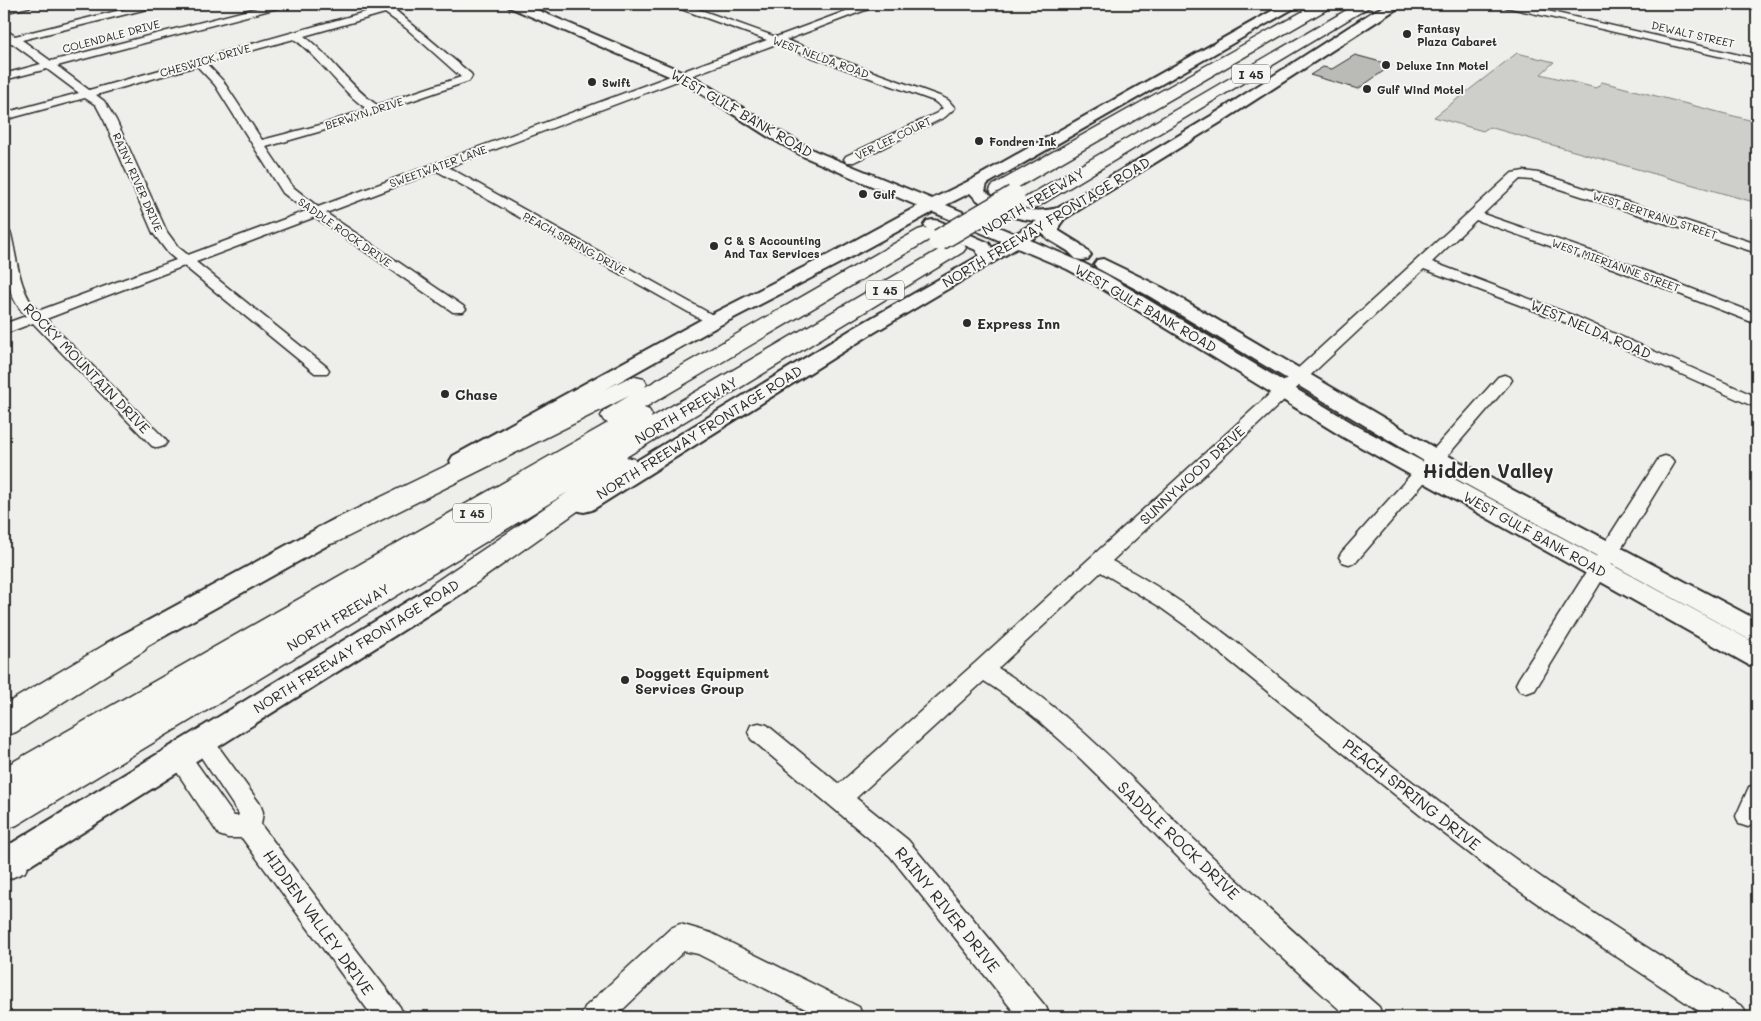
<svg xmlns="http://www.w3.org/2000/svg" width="1761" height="1021" viewBox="0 0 1761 1021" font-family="Mali,sans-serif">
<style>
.green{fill:#cececa;stroke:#7c7c7a}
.building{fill:#babab7;stroke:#2b2b2b}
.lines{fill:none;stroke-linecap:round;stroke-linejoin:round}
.minor-casing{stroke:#2b2b2b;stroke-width:3}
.major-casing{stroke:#2b2b2b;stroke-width:4}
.highway-casing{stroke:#2b2b2b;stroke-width:3}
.minor{fill:#f6f6f2;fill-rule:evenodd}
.major{fill:#f6f6f2;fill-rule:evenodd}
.highway{fill:#f6f6f2;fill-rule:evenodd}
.highway-bridge-casing{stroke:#2b2b2b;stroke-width:24;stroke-linecap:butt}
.highway-bridge{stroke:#f6f6f2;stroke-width:21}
.poi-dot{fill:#2b2b2b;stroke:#f6f6f2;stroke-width:2}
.labels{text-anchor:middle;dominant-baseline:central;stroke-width:4;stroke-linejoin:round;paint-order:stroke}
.far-poi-label{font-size:11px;font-weight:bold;fill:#2b2b2b;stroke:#f6f6f2;text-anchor:start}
.far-street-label{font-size:11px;fill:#2b2b2b;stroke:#f6f6f2}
.shield{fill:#f6f6f2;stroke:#686867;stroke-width:1}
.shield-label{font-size:12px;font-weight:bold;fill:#2b2b2b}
.street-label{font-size:14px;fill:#2b2b2b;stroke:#f6f6f2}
.poi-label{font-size:14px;font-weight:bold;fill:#2b2b2b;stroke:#f6f6f2;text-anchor:start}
.near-street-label{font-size:16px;fill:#2b2b2b;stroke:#f6f6f2}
.district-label{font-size:19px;font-weight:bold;fill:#2b2b2b;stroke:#f6f6f2}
</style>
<rect width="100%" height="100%" fill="#eeeeea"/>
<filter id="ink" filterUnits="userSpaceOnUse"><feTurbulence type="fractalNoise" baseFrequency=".02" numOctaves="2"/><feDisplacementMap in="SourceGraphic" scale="10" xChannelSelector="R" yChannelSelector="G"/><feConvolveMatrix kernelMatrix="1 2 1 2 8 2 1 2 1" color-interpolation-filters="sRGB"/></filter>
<g filter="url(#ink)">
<polygon class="green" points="1517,53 1554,62 1541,74 1596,88 1602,82 1757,122 1757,203 1489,127 1483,131 1434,117"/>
<polygon class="building" points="1355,55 1392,65 1358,89 1310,75 1323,67 1332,69"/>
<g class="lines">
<defs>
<g id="minor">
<polygon points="18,4 34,4 32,6 4,13 4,7"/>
<path d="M145,4H161L159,6L22,40L51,61L272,4H287L285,6L57,66L89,90L383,7L396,4H411L409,6L395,10L471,74L472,76L469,81L332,128L266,147L293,187L318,207L767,40L673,6L671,4H684L776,37L865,4H878L876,6L786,40L942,97L948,100L955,108L945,117L854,162H846L844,159L846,156L937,113L943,108L934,101L776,44L448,167L718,318L721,321L718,324L713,326L437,171L326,213L463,306L466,309L463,312H453L315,217L196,262L327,367L329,370L327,373H315L184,266L46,319L164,438L167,442L164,446L158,448L152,446L33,323L4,334V324L26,316C3,292 4,260 4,230L9,231L11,234C17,259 19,292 38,311L176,260L168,253L153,233L104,120L96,105L85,98L4,120V113L79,93L47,69L4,80V74L41,64L12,43L4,44V38H6L4,37V29L15,36ZM385,13L406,28L461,77L377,105C349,86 331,56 304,36ZM294,39C322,59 339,90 367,109L324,124L262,140L223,81L206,63ZM197,66L215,85L283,193L306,211L188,255L178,247L167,232L116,120L104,101L96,95Z"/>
<polygon points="1501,4 1517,4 1757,59 1757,65 1506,7"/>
<path d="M1524,171L1538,173L1757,244V253L1532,180L1520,179L1483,214L1625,263L1757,314V324L1615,269L1476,220L1432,262L1577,317L1757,397V408L1567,323L1424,269L1112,561C1202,607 1275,675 1354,737C1409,779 1464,822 1521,863C1593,915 1668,961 1743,1007L1747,1017H1708L1558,918L1504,880L1420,815L1189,628L1157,605L1101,572L998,668C1069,711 1124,771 1183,829C1247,890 1312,949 1379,1007L1383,1017H1348C1285,961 1223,903 1164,843C1107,785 1053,725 984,681L856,798L908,840L1046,1007L1050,1017H1018L890,856L751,739L748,732L751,725L759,723L767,725L839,784L975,663L1512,173Z"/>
<polygon points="1504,375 1510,377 1512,380 1510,383 1356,562 1349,564 1342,562 1339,557 1342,552 1498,377"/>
<polygon points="1665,456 1671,458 1674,462 1535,690 1527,693 1519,690 1516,684 1519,678 1659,458"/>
<polygon points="202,732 210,735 260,804 263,812 261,825 400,1007 404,1017 373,1017 242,838 228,838 219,835 167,757 171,750 179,747 187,750 234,816 238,816 239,814 191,742 194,735"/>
<polygon points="1757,784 1757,822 1748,827 1739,824 1736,816 1749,787"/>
<polygon points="680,924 711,933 859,1007 863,1017 821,1017 698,954 684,951 615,1017 581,1017 585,1007 671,928"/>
</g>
<g id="major">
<path d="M507,4H523L693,76L777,130L815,151L932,199L973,179L1284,4H1298L1296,7L987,184L985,191C1006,206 1032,215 1058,208L1211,116L1374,11L1389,4H1404L1221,122L1064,219L1059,226V231L1080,244L1091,255L1088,259L1082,260L1076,259L1068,251L1048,239L1042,233L1030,240L1079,261L1107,275L1359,427L1757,644V667L1747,664L1343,437L1093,283L1067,269L1017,248L868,336L592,510L584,512L576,510L572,504L576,498L854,328L979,256L976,250L927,229L924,225L927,221L933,220L939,221L989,243L992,248L1003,242L933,212L838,264L720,325L469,466L461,468L453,466L450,461L453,456L706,317L826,256L918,206L805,157L767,136L683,82L509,7ZM970,193C985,211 1014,219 1037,221L1015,234L946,205Z"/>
<polygon points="1103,259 1163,288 1445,454 1757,620 1757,642 1748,639 1429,464 1149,296 1097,268 1094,264 1097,260"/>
<polygon points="344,517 353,519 356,525 353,531 127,657 117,660 107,657 104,650 107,643 335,519"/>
<polygon points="458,574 467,576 471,583 467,590 15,875 4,880 4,848 449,576"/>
</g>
<g id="highway">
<polygon points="1316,4 1333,4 1331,7 1006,194 999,196 992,194 990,190 992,186"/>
<polygon points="1357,4 1374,4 1037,207 1030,209 1023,207 1020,203 1023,199"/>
<polygon points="925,228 932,230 935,234 932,238 644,408 649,410 652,415 651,418 949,244 956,242 963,244 966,248 963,252 626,457 634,459 638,465 634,471 451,601 441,604 431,601 426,593 431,585 568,492 17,825 4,830 4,767 608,423 604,421 601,416 604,411 629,396 337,542 327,545 317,542 313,535 317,528 626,379 635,377 644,379 647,384 645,387 918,230"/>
<polygon points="134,630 145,634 149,642 145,650 16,732 4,736 4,705 123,634"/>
<polygon points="12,843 25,848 30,860 25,872 4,881 4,846"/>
</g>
</defs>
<use href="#minor" class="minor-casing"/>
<use href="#major" class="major-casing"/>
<use href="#highway" class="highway-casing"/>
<use href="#minor" class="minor"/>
<use href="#major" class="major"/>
<use href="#highway" class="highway"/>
<defs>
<polyline id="highway-bridge" points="939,240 1014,196"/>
</defs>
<use href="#highway-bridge" class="highway-bridge-casing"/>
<use href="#highway-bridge" class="highway-bridge"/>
</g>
</g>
<g class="poi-dot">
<circle cx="1407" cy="34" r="5"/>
<circle cx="1386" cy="65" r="5"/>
<circle cx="592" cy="82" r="5"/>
<circle cx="1367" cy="89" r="5"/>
<circle cx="979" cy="141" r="5"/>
<circle cx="863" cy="194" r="5"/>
<circle cx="714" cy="246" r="5"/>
<circle cx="967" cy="323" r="5"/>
<circle cx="445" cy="394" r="5"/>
<circle cx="625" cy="680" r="5"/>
</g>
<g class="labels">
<g class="far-poi-label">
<text x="1417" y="28">Fantasy<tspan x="1417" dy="13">Plaza Cabaret</tspan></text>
<text x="1396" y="65">Deluxe Inn Motel</text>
<text x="602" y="82">Swift</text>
<text x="1377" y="89">Gulf Wind Motel</text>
<text x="989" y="141">Fondren Ink</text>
<text x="873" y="194">Gulf</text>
<text x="724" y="240">C &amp; S Accounting<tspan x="724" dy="13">And Tax Services</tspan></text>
</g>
<g class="far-street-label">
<text transform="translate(1693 34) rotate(13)">DEWALT STREET</text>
<text transform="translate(111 36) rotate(-15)">COLENDALE DRIVE</text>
<text transform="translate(821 57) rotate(20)">WEST NELDA ROAD</text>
<text transform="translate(205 60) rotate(-16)">CHESWICK DRIVE</text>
<text transform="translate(364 113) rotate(-18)">BERWYN DRIVE</text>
<text transform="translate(893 138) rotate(-26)">VER LEE COURT</text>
<text transform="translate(438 166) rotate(-20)">SWEETWATER LANE</text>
<text transform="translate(138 182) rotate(66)">RAINY RIVER DRIVE</text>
<text transform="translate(1655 215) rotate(18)">WEST BERTRAND STREET</text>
<text transform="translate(345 232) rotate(35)">SADDLE ROCK DRIVE</text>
<text transform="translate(575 243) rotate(29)">PEACH SPRING DRIVE</text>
<text transform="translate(1616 265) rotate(20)">WEST MIERIANNE STREET</text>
</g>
<g class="shield">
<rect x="1232" y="64.5" width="38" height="19" rx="4"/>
<rect x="866" y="280.5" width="38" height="19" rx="4"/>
<rect x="453" y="503.5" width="38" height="19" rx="4"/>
</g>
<g class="shield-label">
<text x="1251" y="74">I 45</text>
<text x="885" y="290">I 45</text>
<text x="472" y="513">I 45</text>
</g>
<g class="street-label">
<text transform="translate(742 113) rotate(30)">WEST GULF BANK ROAD</text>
<text transform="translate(1033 201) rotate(-31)">NORTH FREEWAY</text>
<text transform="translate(1046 222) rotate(-31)">NORTH FREEWAY FRONTAGE ROAD</text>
<text transform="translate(1146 308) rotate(30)">WEST GULF BANK ROAD</text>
<text transform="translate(1591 329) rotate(23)">WEST NELDA ROAD</text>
<text transform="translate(87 368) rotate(46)">ROCKY MOUNTAIN DRIVE</text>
<text transform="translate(686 410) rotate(-31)">NORTH FREEWAY</text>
<text transform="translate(699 432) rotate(-32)">NORTH FREEWAY FRONTAGE ROAD</text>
<text transform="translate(1192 475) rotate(-43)">SUNNYWOOD DRIVE</text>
<text transform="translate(1535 534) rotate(29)">WEST GULF BANK ROAD</text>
<text transform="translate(338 617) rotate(-31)">NORTH FREEWAY</text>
<text transform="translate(356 646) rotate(-32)">NORTH FREEWAY FRONTAGE ROAD</text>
</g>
<g class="poi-label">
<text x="977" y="323">Express Inn</text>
<text x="455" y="394">Chase</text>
<text x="635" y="672">Doggett Equipment<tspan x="635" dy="16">Services Group</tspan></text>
</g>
<g class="near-street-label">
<text transform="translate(1412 794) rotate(38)">PEACH SPRING DRIVE</text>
<text transform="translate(1179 840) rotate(44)">SADDLE ROCK DRIVE</text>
<text transform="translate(948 909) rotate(51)">RAINY RIVER DRIVE</text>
<text transform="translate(319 922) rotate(54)">HIDDEN VALLEY DRIVE</text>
</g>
<g class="district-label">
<text x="1488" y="470">Hidden Valley</text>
</g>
</g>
<rect width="1761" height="1021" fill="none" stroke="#f6f6f2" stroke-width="20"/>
<rect x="10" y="10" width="1741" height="1001" fill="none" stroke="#2b2b2b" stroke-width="2" filter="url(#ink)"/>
</svg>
